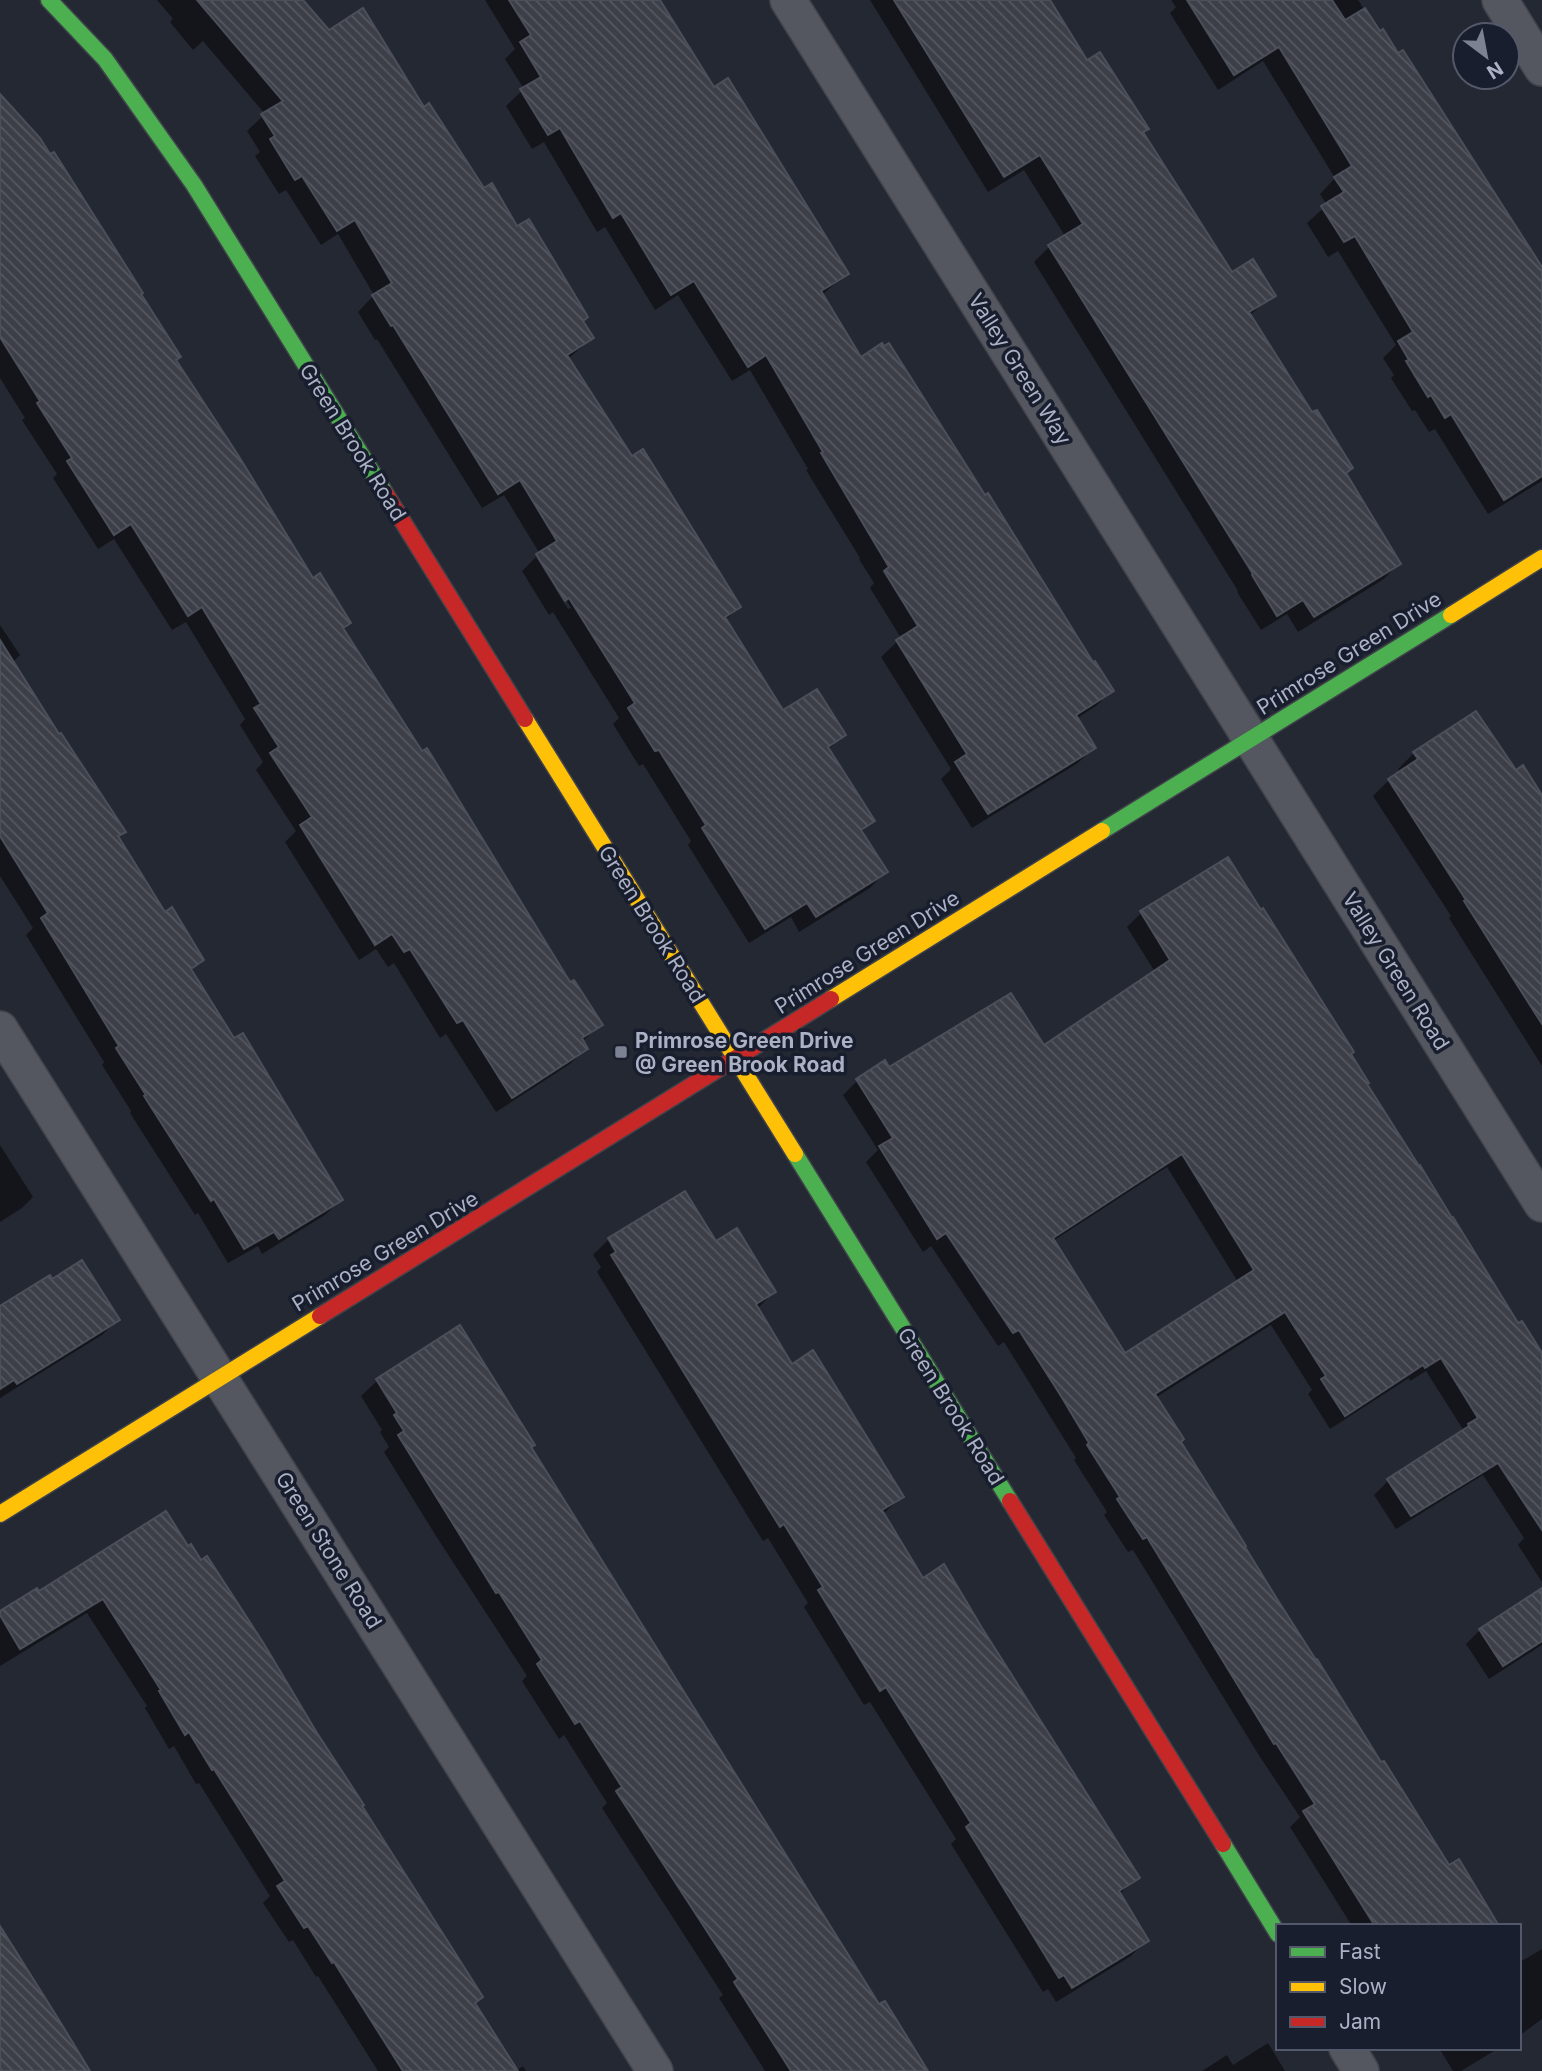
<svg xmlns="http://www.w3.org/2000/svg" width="1542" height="2071" viewBox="0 0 1542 2071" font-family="Inter,sans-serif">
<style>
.shadow{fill:#0007;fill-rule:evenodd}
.building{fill:url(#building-back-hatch);stroke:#4b4f5a;stroke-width:2;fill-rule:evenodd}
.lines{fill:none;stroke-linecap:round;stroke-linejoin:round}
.street-casing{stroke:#40434b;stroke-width:38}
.fast-casing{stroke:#40434b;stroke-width:19}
.slow-casing{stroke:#40434b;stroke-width:19}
.jam-casing{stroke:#40434b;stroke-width:19}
.street{stroke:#545660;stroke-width:35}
.fast{stroke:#4caf50;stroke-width:16}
.slow{stroke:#ffc107;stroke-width:16}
.jam{stroke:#c62828;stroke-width:16}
.poi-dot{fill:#7c8292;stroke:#181e2d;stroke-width:2.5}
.labels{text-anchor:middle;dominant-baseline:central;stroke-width:7;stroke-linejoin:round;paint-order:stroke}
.street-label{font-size:21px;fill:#acb2c5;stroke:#181e2d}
.poi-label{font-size:21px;font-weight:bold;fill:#acb2c5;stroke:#181e2d;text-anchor:start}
</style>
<defs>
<pattern id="building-back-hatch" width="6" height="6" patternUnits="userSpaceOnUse" patternTransform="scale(1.75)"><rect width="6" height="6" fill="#3c3f48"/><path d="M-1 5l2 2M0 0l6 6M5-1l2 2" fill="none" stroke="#565861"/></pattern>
</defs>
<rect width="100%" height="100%" fill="#242832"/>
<g class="shadow">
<polygon points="157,0 301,0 328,32 423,109 483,190 517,228 592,338 568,359 631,458 739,607 725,620 783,712 844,735 828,750 872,821 861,833 885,872 870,888 799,932 791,917 749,943 688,845 691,841 643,764 639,766 613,724 619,718 553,612 549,615 522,571 536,557 568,609 571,608 540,557 536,557 540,554 504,495 482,508 377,339 375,340 358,312 374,295 338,234 321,245 286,190 279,194 255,156 260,152 247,131 265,114 203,41 193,50 170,22 173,19"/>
<polygon points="661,0 714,89 847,273 822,295 861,359 1112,691 1096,706 1076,719 1094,747 1078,763 972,828 941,779 951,769 881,657 901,638 870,588 874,583 859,559 860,558 806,470 808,469 750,370 732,381 678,295 655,310 605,227 597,232 544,142 532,149 506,106 524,89 505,59 515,49 485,0"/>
<polygon points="870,0 1048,0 1087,63 1142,133 1231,274 1273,295 1249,316 1312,415 1351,468 1345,475 1399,563 1384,579 1298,632 1287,614 1261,630 1237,592 1238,591 1034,262 1049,247 1065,236 1024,170 988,192"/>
<polygon points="1171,0 1358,0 1542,271 1542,481 1488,514 1435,429 1429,432 1415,410 1412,411 1391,378 1394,375 1383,358 1396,345 1338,251 1328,257 1307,223 1327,205 1320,194 1335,178 1263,61 1218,90 1170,13 1176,7"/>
<polygon points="0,96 139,294 175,361 312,580 349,623 342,630 570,984 600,1025 582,1042 586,1049 570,1064 496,1112 446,1034 440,1038 394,963 388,967 376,949 359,960 285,842 296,831 256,770 263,762 240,725 245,719 186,622 172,630 114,539 98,549 53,478 57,474 22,420 25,418 0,378"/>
<polygon points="0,625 20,655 12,663 58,737 123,831 117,838 164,914 202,960 191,971 233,1040 341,1200 325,1215 262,1254 258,1246 228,1263 198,1213 195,1215 130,1113 131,1111 102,1065 104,1062 26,935 33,928 0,876"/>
<polygon points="1476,713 1515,773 1542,798 1542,1066 1449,918 1451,916 1373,796 1389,780 1401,773 1398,769 1414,753"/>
<path d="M1141,913L1349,1054L1365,1084L1542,1362V1582L1518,1545L1524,1538L1483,1475L1396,1529L1374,1495L1388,1481L1464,1431L1426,1371L1410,1381L1409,1378L1330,1429L1308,1394L1312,1390L1271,1325L1155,1398L1179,1442L1243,1547L1381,1765L1449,1867L1498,1926H1352L1290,1827L1300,1817L1260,1757L1133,1550L1128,1552L1104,1515L1107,1512L1074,1460L1076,1458L1004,1342L998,1346L931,1246L923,1252L866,1162L878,1150L843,1095L857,1081L884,1063L888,1069L1043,1047L1155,972L1127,927ZM1167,1167L1238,1282L1125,1356L1053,1241Z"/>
<polygon points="0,1145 33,1197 22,1208 0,1222"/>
<polygon points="609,1239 715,1244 774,1292 757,1309 791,1366 902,1497 883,1514 922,1580 1045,1732 1137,1877 1119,1895 1147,1940 1131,1956 1056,2002 1048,1989 1043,1992 951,1844 956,1839 870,1702 864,1705 804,1607 808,1603 768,1538 763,1541 597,1272 601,1267 593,1255"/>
<polygon points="0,1309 118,1319 102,1335 0,1398"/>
<polygon points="460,1328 529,1448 879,2007 926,2071 765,2071 719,1998 723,1995 602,1808 607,1803 564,1735 559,1739 522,1681 527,1676 436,1536 384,1452 389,1447 380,1432 382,1430 361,1396 377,1381"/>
<polygon points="166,1514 360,1806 481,1997 474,2004 516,2071 523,2066 526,2071 378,2071 318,1976 316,1977 293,1940 289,1942 263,1903 270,1896 199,1783 196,1784 174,1746 169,1749 145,1708 147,1706 87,1613 0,1666 0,1613 38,1593"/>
<polygon points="1542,1590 1542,1645 1489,1679 1466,1644 1480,1630"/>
<polygon points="1542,1949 1542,2019 1519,2036 1519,1961 1520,1962"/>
<polygon points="1268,2043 1285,2071 1202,2071 1227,2055 1233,2065"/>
<polygon points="1439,2048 1499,2048 1461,2071 1453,2071"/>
</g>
<g class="building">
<polygon points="197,0 303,0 329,30 363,8 424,107 429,103 484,188 492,183 517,226 529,219 588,317 583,321 594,338 567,355 632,456 643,449 741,607 725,617 783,710 817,689 846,735 828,747 875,821 861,830 888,872 816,917 807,903 765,929 702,828 706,825 659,750 655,751 628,708 635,703 569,598 565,601 536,554 557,541 520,480 498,494 393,325 391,326 372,295 392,283 355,220 337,231 302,176 295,180 270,139 275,136 261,114 283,101"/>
<polygon points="509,0 660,0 714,87 728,78 849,274 821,291 861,357 882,343 884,346 889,343 985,495 988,493 1093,662 1095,661 1114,691 1076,715 1096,748 988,814 955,762 967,754 896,640 918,626 884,571 889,567 821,453 823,452 766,355 748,367 694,281 671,295 621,213 613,218 560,128 548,135 520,89 541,77 520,42 531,35"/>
<polygon points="894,0 1050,0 1087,60 1100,52 1149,129 1143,132 1232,272 1253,259 1276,296 1249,312 1312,412 1317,410 1353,468 1346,473 1401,564 1314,617 1303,600 1277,616 1252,575 1253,574 1048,245 1083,224 1040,155 1004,177"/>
<polygon points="1187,0 1332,0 1345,20 1365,8 1380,31 1383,29 1398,53 1403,50 1542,267 1542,476 1504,500 1451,414 1445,418 1431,395 1428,397 1406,361 1409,360 1398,341 1413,332 1355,236 1344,242 1321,206 1344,192 1334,177 1352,166 1279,47 1234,75"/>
<polygon points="0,94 40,138 50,154 54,152 143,293 141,294 181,357 176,360 238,455 313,578 320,573 351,623 343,628 422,751 427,748 570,982 574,980 603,1025 582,1038 588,1049 512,1098 463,1020 457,1023 410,949 404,952 392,934 375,945 300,825 312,817 270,753 279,747 254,708 261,704 202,607 188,616 131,524 114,535 67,461 72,458 37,403 40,401 0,337"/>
<polygon points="0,640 59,734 61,733 126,832 118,836 165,912 172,907 204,960 191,969 234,1038 243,1033 343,1200 279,1239 274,1232 244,1249 214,1199 211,1201 144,1096 146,1095 116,1048 119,1046 41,918 48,913 0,836"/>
<polygon points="1476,711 1516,770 1523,765 1542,795 1542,1024 1464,901 1466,900 1388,779 1418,759 1413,752"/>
<path d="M1228,857L1261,910L1263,908L1354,1052L1351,1054L1369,1083L1367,1084L1419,1166L1420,1165L1452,1218L1453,1217L1518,1323L1522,1321L1542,1353V1530L1498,1463L1411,1516L1387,1479L1469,1426L1468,1424L1478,1418L1441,1358L1425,1368L1423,1365L1345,1416L1321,1379L1326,1376L1285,1312L1155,1394L1184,1439L1181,1442L1246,1546L1245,1547L1277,1599L1316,1660L1317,1659L1381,1762L1384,1761L1449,1865L1459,1859L1499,1926H1375L1303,1811L1315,1804L1276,1743L1274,1744L1147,1537L1143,1539L1117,1499L1120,1497L1087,1445L1089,1443L1061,1396L1019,1330L1013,1333L946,1233L937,1239L879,1146L893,1138L856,1079L885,1060L889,1067L1011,993L1044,1045L1170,960L1140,911ZM1182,1154L1254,1270L1125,1353L1053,1238Z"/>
<polygon points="685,1191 716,1241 737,1228 776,1292 756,1304 792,1364 813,1350 904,1497 882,1510 923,1578 944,1564 982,1628 1140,1878 1119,1891 1149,1941 1072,1988 1064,1975 1059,1978 966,1827 971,1823 886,1687 880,1691 818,1590 823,1587 784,1524 780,1527 611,1255 616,1252 608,1238"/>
<polygon points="82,1260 120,1320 17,1384 14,1380 0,1389 0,1306 50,1275 52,1279"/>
<polygon points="460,1325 535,1445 531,1447 879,2004 885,2001 928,2071 791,2071 734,1982 738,1979 616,1791 622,1787 580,1721 575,1724 537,1664 542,1660 499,1592 496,1593 398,1435 404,1431 394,1415 397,1413 376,1379"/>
<polygon points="166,1511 188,1546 191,1544 201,1560 207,1556 264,1644 317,1733 364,1805 362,1806 483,1997 475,2003 518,2071 403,2071 334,1962 332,1963 308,1926 304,1928 277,1886 285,1881 214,1769 212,1770 189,1732 185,1735 159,1691 161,1690 103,1599 20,1649 0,1615 0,1611 37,1588 39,1591"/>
<polygon points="1542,1588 1542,1641 1503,1666 1479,1629"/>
<polygon points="0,1926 59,2020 90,2071 0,2071"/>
</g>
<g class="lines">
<defs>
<g id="street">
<polyline points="788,0 1542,1204"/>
<polyline points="1500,0 1542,68"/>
<polyline points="0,1029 655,2071"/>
<polyline points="1347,2048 1361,2071"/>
</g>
<g id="fast">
<polyline points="49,0 105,59 194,185 385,493"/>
<polyline points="1102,831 1451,615"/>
<polyline points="795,1154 1010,1501"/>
<polyline points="1223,1844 1278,1934"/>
</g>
<g id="slow">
<polyline points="1451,615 1542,558"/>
<polyline points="525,719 795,1154"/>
<polyline points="831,999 1102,831"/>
<polyline points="0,1514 320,1316"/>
</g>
<g id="jam">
<polyline points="385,493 525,719"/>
<polyline points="320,1316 831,999"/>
<polyline points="1010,1501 1223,1844"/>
</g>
</defs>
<use href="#street" class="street-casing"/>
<use href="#fast" class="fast-casing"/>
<use href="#slow" class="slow-casing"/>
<use href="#jam" class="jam-casing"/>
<use href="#street" class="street"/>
<use href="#fast" class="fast"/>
<use href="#slow" class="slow"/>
<use href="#jam" class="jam"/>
</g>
<rect class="poi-dot" x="614" y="1045" width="14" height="14" rx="3.5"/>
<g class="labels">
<g class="street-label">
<text transform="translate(1020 369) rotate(58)">Valley Green Way</text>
<text transform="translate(353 442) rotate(58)">Green Brook Road</text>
<text transform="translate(1349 653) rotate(-32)">Primrose Green Drive</text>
<text transform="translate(652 924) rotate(58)">Green Brook Road</text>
<text transform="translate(867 952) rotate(-32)">Primrose Green Drive</text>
<text transform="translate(1396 971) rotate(58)">Valley Green Road</text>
<text transform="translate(385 1251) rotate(-31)">Primrose Green Drive</text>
<text transform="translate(951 1406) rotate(58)">Green Brook Road</text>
<text transform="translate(329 1550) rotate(58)">Green Stone Road</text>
</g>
<g class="poi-label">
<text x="635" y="1040">Primrose Green Drive<tspan x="635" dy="24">@ Green Brook Road</tspan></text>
</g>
</g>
<rect x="1276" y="1924" width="245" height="126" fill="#181e2d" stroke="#53596a" stroke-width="2"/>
<rect x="1290" y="1947" width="35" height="10" fill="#4caf50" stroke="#53596a" stroke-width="2"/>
<text x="1339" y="1959" font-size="21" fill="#acb2c5">Fast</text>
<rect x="1290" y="1982" width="35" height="10" fill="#ffc107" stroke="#53596a" stroke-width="2"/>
<text x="1339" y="1994" font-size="21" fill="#acb2c5">Slow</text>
<rect x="1290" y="2017" width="35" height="10" fill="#c62828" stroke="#53596a" stroke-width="2"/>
<text x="1339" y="2029" font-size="21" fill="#acb2c5">Jam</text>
<g transform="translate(1486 56) rotate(148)"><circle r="33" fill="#181e2d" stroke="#53596a" stroke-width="2"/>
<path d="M0-5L12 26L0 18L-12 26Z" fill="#7c8292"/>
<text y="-10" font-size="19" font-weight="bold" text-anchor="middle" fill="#acb2c5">N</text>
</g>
</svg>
